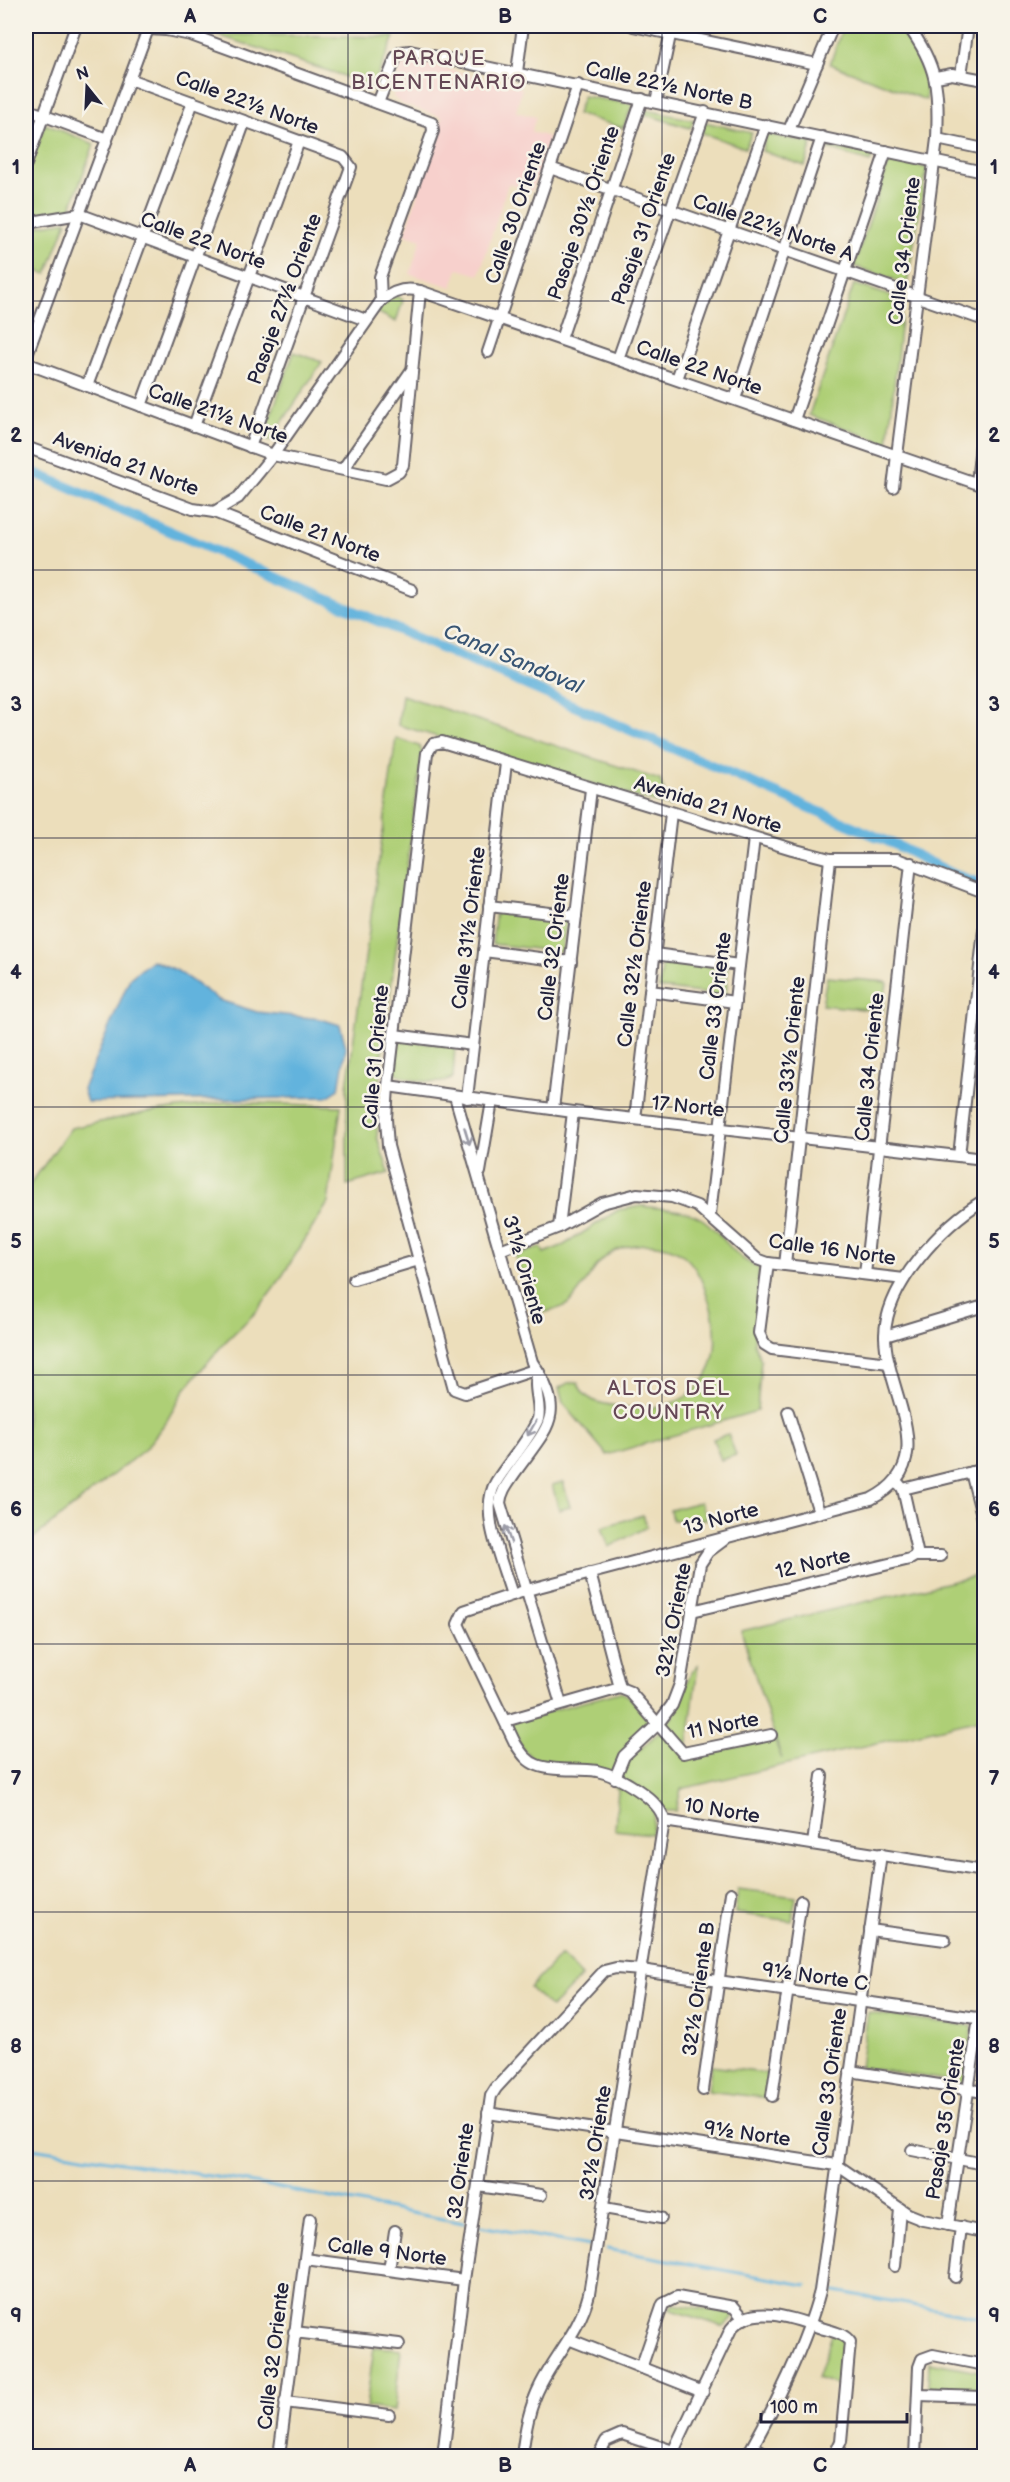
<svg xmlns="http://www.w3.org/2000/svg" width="1010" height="2482" viewBox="0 0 1010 2482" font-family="'Balsamiq Sans',sans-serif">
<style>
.built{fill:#f7d0cc}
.green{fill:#aecf76;stroke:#687858;stroke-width:1.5}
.water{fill:#62b3dd;stroke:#426a8c;stroke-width:1.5}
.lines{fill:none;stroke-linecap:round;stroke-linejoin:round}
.stream{stroke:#62b3dd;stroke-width:3}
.canal{stroke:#62b3dd;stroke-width:10}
.minor-casing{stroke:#696468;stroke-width:14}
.minor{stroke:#fff;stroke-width:10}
.oneway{stroke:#9c9ca7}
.grid{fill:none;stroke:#22223b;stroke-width:1.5;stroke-opacity:0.55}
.labels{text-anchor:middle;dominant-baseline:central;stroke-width:5;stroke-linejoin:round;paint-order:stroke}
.street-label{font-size:20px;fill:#22223b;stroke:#f7f3e8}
.neighbourhood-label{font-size:21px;letter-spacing:1.5px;fill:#644755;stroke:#f7f3e8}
.water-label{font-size:21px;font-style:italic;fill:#385574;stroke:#f7f3e8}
.neatline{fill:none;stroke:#22223b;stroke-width:2}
.grid-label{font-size:20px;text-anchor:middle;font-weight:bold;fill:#22223b}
</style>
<rect width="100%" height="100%" fill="#f7f3e8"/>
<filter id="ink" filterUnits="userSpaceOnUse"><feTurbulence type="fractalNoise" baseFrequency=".0167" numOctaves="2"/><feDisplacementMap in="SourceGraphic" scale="12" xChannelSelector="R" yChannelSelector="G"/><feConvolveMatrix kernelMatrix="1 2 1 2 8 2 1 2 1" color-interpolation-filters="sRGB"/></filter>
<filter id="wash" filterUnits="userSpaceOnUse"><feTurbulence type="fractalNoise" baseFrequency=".008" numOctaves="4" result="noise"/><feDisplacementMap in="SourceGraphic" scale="24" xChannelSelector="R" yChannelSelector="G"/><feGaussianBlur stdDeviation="1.35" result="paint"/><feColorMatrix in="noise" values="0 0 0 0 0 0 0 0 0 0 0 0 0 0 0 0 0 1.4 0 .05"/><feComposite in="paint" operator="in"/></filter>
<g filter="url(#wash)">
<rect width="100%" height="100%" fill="#ecdebb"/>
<polygon class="built" points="410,60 522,88 516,112 536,117 531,132 549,137 532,191 508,184 479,275 458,269 452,287 410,274 421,239 405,234 442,117 402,104 393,97 400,67"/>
<g class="green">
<path d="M843,26H896C916,52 928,65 926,100L830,64Z"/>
<polygon points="214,34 394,37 372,89 341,75"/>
<polygon points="583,96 633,104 623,128 577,114"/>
<polygon points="646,110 694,120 690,128 644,114"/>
<polygon points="705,122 752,133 745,148 702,133"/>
<polygon points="45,124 94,144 70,210 26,218 26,174"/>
<polygon points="766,134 812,143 805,166 762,151"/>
<polygon points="830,147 874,154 870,162 828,149"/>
<polygon points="890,159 927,168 907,284 854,266"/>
<polygon points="67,221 47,274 26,268 26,228"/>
<polygon points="854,284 903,300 888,444 809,415"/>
<polygon points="397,296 403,300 396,322 377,312 387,299"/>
<polygon points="294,352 322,362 270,441 263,437"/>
<polygon points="402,695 660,780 670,807 398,725"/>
<polygon points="396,738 419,746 422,752 380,1071 377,1137 389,1173 347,1185 347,1087"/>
<polygon points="496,910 566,918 562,952 492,944"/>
<polygon points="663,961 728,968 726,996 659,988"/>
<polygon points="827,977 887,982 883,1011 822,1005"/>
<path d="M399,1040L455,1046L453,1078C439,1086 406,1081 393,1071Z"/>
<polygon points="226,1102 341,1106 328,1203 279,1281 256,1312 224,1343 185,1389 166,1422 145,1449 26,1544 26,1190 71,1128 149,1112"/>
<path d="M642,1206C662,1209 689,1208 706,1222C724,1236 736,1261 759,1267L754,1344L761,1360L757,1411L607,1455L563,1403L559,1388L568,1383L578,1382C582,1400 600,1404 617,1406C694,1418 733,1371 708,1298C703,1282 696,1265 683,1255C670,1245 651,1243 635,1245C594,1251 594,1278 569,1303C563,1309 548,1311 539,1314L532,1306L515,1256L541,1247L544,1253L564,1245L618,1210Z"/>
<polygon points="728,1434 736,1455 721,1460 713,1439"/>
<polygon points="563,1482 570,1507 559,1510 552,1485"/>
<polygon points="700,1502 707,1519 672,1520 670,1510"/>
<polygon points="643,1515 647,1527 609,1547 602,1527"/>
<path d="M984,1574V1718L681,1789L676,1811H655L651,1834L615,1830L618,1789L613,1786C625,1756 651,1743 671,1719C684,1702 683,1679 698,1665L686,1757L774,1739L782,1759L741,1631Z"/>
<polygon points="620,1692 629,1696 651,1724 613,1774 534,1760 522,1748 509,1722"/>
<polygon points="738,1889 796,1896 792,1921 735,1913"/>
<polygon points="561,1955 582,1976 551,2008 530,1988"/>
<polygon points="868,2013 972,2026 965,2083 860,2067"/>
<polygon points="711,2066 771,2074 767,2098 708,2091"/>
<polygon points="673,2304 737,2314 724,2327 669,2309"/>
<polygon points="833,2332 846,2337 847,2389 817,2378"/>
<polygon points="374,2347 401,2349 394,2411 366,2407"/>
<polygon points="929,2362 984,2372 984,2393 928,2390"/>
</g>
<polygon class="water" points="152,960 176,970 219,1000 257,1012 321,1019 340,1025 346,1047 339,1089 327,1097 87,1102 83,1089 130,978"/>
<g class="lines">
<g class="stream">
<polyline points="26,2147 248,2182 464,2223"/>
<polyline points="480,2226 590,2246"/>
<polyline points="607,2249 806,2285"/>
<polyline points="824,2289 984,2318"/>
</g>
<polyline class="canal" points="26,469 896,845 953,874 984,885"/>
</g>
</g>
<g filter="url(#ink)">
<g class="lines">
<defs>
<g id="minor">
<polyline points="101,26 166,30 191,35 432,123 433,131 380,277 381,301"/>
<polyline points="633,26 817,64"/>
<polyline points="517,72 523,26"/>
<polyline points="961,75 968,26"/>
<polyline points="936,77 952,74 984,80"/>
<polyline points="129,79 343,157 351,167 250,447"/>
<polyline points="656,102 672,26"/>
<polyline points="378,103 396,57 401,52 410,51 984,172"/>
<polyline points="26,109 107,139"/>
<polyline points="789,130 833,26"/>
<polyline points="937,139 984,149"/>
<polyline points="26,164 76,26"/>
<polyline points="550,168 984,320"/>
<polyline points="26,223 79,214 366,320"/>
<polyline points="561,339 642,99"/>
<polyline points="488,352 578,85"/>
<polyline points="26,357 148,29"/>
<polyline points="618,359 705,112"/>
<polyline points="26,363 273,455 386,479 399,472 403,465 420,291"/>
<polyline points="677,379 766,125"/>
<polyline points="87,386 193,102"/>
<polyline points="735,399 822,137"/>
<polyline points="141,406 245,121"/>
<polyline points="794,420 886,151"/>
<polyline points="194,426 299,141"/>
<polyline points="26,447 193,509 214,512 412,590"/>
<polyline points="343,469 411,371"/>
<polyline points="977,483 984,416"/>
<path d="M893,487L937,139C939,90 938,66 908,26"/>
<path d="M214,512L238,498L273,455L381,301C393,291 406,287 420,291L984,486"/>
<polyline points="983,838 984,839"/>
<polyline points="489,906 576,916"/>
<polyline points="484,951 571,962"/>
<polyline points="654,954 739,965"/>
<polyline points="650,991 735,1002"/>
<polyline points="394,1035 473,1045"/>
<polyline points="388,1086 573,1112 984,1159"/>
<path d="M455,1096L532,1362C568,1416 547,1427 514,1474C508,1483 501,1491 500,1503L561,1704"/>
<polyline points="467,1098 506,763"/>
<polyline points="553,1109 591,789"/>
<polyline points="635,1119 671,813"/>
<polyline points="959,1156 984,930"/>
<polyline points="480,1172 492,1101"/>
<polyline points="710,1214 754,838"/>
<polyline points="559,1227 573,1112"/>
<polyline points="500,1250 559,1227 602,1203 637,1194 672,1197 697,1206 757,1259 768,1263 904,1279"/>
<polyline points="768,1263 759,1333 764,1344 772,1349 889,1363"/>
<polyline points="785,1265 830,859"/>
<polyline points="865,1274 911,863"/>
<polyline points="354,1279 419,1260"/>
<polyline points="885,1336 984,1306"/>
<polyline points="537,1369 465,1393 454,1389 388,1146 386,1119 388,1086 427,753 433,744 442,742 792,849 830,859 897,859 984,892"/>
<polyline points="788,1412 819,1512"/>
<polyline points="971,1472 984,1523"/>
<polyline points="899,1484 903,1489 917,1551 915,1556"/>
<polyline points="903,1489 984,1469"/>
<polyline points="590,1573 620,1688"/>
<path d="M512,1595C503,1564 478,1511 496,1482C509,1461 528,1442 538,1419C542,1404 531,1386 539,1372"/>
<polyline points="692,1611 910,1559 915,1556 941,1556"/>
<polyline points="505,1721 620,1688 630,1692 683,1753 771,1735"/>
<polyline points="615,1778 624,1756 657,1725 672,1705 680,1684 700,1564 708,1552 724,1540"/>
<polyline points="664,1821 984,1871"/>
<polyline points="813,1844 822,1776"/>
<polyline points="870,1930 945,1940"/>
<polyline points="850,2071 984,2092"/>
<polyline points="703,2090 731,1893"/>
<polyline points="772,2096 801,1901"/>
<polyline points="488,2113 837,2165 908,2214 923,2220 984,2232"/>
<polyline points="912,2150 984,2164"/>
<polyline points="478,2186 541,2195"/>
<polyline points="604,2208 661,2218"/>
<polyline points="948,2225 979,2018"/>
<polyline points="305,2259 464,2280"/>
<polyline points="895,2266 900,2209"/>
<polyline points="389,2270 395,2231"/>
<polyline points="955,2277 961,2227"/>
<polyline points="294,2332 399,2344"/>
<polyline points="571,2340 703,2392"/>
<polyline points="641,2368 663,2304 677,2297 734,2307 744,2319"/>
<polyline points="918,2395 984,2397"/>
<polyline points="285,2402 389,2415"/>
<polyline points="753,2446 769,2456"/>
<polyline points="279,2456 310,2219"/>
<polyline points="443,2456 464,2280 491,2096 496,2088 604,1971 616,1968 641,1970 984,2019"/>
<path d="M522,2456C525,2431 529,2407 541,2384C557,2353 580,2330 589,2294L664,1821C661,1799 617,1775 597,1771C578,1768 555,1772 537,1765C526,1761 521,1752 515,1743L458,1624L464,1611L527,1590L871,1499C944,1462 885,1393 885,1335C886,1284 943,1225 984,1200"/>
<polyline points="598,2456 606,2441 622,2434 673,2451"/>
<path d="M671,2456L731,2329C751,2302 796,2319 821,2328C831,2331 844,2333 850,2342L841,2441L834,2456"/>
<path d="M747,2456C774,2409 806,2344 820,2291L881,1854"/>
<polyline points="915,2456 919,2367 922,2359 933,2355 984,2365"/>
</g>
</defs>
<use href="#minor" class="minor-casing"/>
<use href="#minor" class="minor"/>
</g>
<defs><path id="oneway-shaft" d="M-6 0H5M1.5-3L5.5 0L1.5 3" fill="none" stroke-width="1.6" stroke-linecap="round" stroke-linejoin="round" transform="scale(1.5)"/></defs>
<g class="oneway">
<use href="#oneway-shaft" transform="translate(467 1136) rotate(73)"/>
<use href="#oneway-shaft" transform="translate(532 1428) rotate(120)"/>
<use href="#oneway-shaft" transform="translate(508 1534) rotate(-109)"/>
</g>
</g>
<path class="grid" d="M348,26V2456M662,26V2456M26,301H984M26,570H984M26,838H984M26,1107H984M26,1375H984M26,1644H984M26,1912H984M26,2181H984"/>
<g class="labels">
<g class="street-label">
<text transform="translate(669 86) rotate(12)">Calle 22½ Norte B</text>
<text transform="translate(247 103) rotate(20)">Calle 22½ Norte</text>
<text transform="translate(516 213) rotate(-71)">Calle 30 Oriente</text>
<text transform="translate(584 213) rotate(-71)">Pasaje 30½ Oriente</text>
<text transform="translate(773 228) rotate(19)">Calle 22½ Norte A</text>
<text transform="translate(644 229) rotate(-71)">Pasaje 31 Oriente</text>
<text transform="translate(203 241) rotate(20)">Calle 22 Norte</text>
<text transform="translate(905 251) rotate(-83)">Calle 34 Oriente</text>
<text transform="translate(285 299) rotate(-70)">Pasaje 27½ Oriente</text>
<text transform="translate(699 368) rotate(19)">Calle 22 Norte</text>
<text transform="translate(218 414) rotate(19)">Calle 21½ Norte</text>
<text transform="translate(126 464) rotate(20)">Avenida 21 Norte</text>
<text transform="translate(320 534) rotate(21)">Calle 21 Norte</text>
<text transform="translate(708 805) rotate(17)">Avenida 21 Norte</text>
<text transform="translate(469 928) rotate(-83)">Calle 31½ Oriente</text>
<text transform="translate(554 947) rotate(-83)">Calle 32 Oriente</text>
<text transform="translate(635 964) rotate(-83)">Calle 32½ Oriente</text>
<text transform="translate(716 1006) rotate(-83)">Calle 33 Oriente</text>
<text transform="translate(376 1057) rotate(-85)">Calle 31 Oriente</text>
<text transform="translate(790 1060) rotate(-84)">Calle 33½ Oriente</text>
<text transform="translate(870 1067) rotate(-84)">Calle 34 Oriente</text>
<text transform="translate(688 1107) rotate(6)">17 Norte</text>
<text transform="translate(832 1250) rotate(8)">Calle 16 Norte</text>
<text transform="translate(524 1270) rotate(74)">31½ Oriente</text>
<text transform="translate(721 1519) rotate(-15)">13 Norte</text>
<text transform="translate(813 1564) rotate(-13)">12 Norte</text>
<text transform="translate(674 1620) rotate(-79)">32½ Oriente</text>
<text transform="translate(723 1726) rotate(-11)">11 Norte</text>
<text transform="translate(722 1811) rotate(9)">10 Norte</text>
<text transform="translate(815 1977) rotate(8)">9½ Norte C</text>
<text transform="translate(699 1989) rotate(-82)">32½ Oriente B</text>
<text transform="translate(830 2082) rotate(-82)">Calle 33 Oriente</text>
<text transform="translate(946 2119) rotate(-81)">Pasaje 35 Oriente</text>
<text transform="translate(747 2134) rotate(8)">9½ Norte</text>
<text transform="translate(596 2143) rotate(-81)">32½ Oriente</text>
<text transform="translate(461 2171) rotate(-82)">32 Oriente</text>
<text transform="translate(387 2252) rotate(7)">Calle 9 Norte</text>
<text transform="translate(274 2356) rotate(-83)">Calle 32 Oriente</text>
</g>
<g class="neighbourhood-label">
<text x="439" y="58">PARQUE<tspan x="439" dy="24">BICENTENARIO</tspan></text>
<text x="669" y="1388">ALTOS DEL<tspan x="669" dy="24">COUNTRY</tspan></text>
</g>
<g class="water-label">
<text transform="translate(513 659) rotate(23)">Canal Sandoval</text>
</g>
</g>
<rect width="1010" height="2482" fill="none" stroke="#f7f3e8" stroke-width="66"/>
<g transform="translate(87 87) rotate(342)" stroke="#f7f3e8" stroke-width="4.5" paint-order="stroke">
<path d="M0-4.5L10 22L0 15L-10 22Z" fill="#22223b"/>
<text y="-9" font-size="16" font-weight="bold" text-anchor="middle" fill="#22223b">N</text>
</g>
<path d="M761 2413v9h146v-9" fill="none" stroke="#22223b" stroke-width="3"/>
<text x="770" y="2413" font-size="18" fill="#22223b" stroke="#f7f3e8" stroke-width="4.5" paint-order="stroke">100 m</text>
<rect x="33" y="33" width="944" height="2416" class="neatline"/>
<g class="grid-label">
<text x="190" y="23">A</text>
<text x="505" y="23">B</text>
<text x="820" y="23">C</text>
<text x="16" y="174">1</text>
<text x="994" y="174">1</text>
<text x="16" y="442">2</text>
<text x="994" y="442">2</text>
<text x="16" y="711">3</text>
<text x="994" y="711">3</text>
<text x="16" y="979">4</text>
<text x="994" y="979">4</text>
<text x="16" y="1248">5</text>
<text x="994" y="1248">5</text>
<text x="16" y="1516">6</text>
<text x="994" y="1516">6</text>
<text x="16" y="1785">7</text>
<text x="994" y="1785">7</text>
<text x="16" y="2053">8</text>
<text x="994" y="2053">8</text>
<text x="16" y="2322">9</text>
<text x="994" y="2322">9</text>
<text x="190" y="2472">A</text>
<text x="505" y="2472">B</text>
<text x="820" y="2472">C</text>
</g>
</svg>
